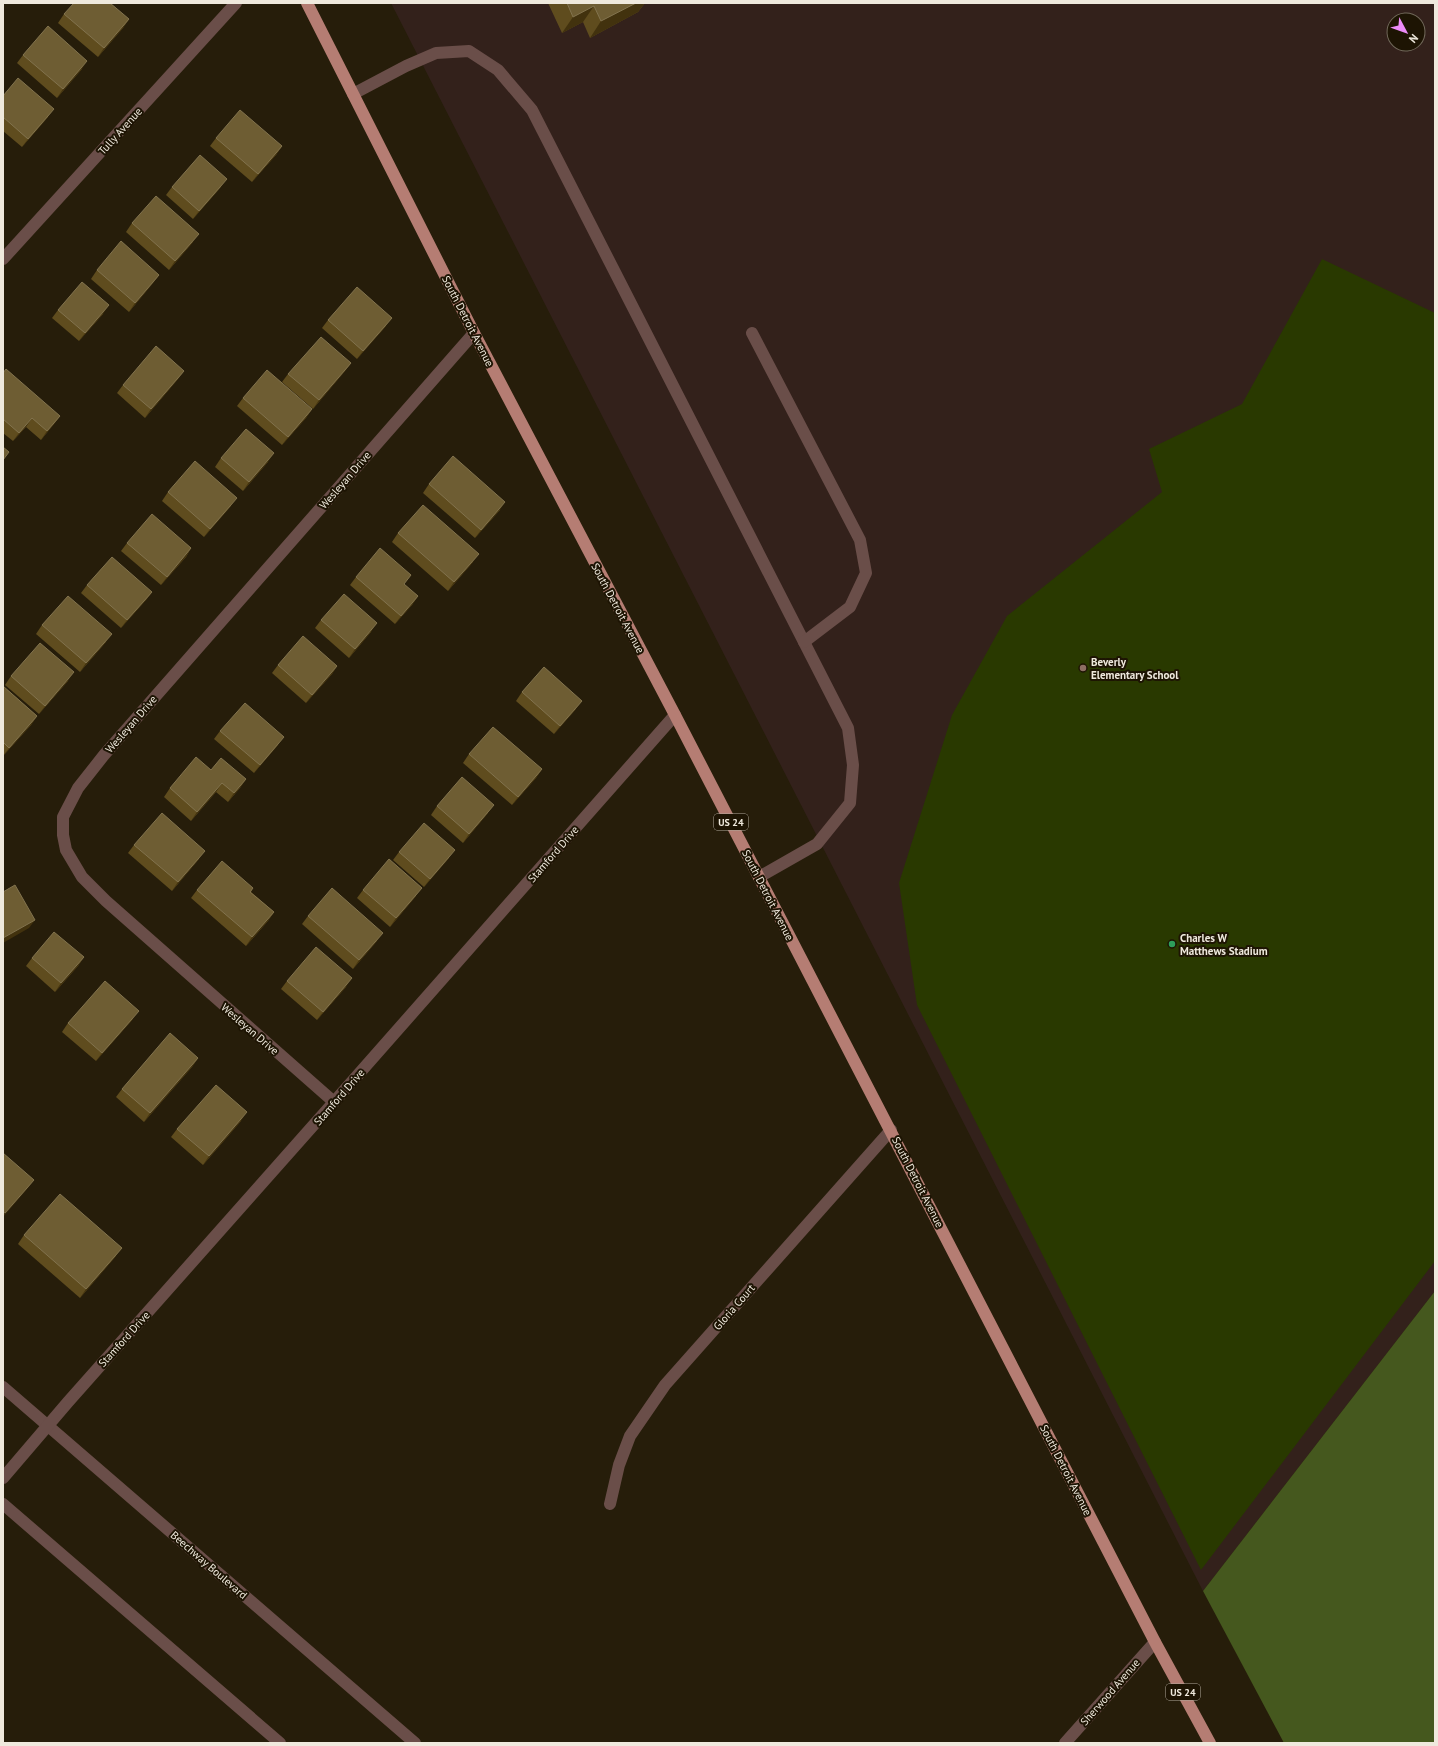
<svg xmlns="http://www.w3.org/2000/svg" width="1438" height="1746" viewBox="0 0 1438 1746" font-family="'PT Sans',sans-serif">
<style>
.education{fill:#33211b;fill-rule:evenodd}
.green{fill:#293900}
.forest{fill:#45581e}
.lines{fill:none;stroke-linecap:round;stroke-linejoin:round}
.minor{stroke:#6a4e49;stroke-width:12}
.major{stroke:#b57d73;stroke-width:12}
.wall{fill:#5f4c1e}
.shaded-wall{fill:#42320e}
.building{fill:#6e5d33;stroke:#82734e}
.education-dot{fill:#8d6e63;stroke:#1d1403;stroke-width:1.5}
.leisure-dot{fill:#2e9e5b;stroke:#1d1403;stroke-width:1.5}
.labels{text-anchor:middle;dominant-baseline:central;stroke-width:4;stroke-linejoin:round;paint-order:stroke}
.shield{fill:#1d1403;stroke:#b0a99c;stroke-width:1}
.shield-label{font-size:10px;font-weight:bold;fill:#efe9dd}
.street-label{font-size:11px;fill:#efe9dd;stroke:#1d1403}
.poi-label{font-size:11px;font-weight:bold;fill:#efe9dd;stroke:#1d1403;text-anchor:start}
</style>
<rect width="100%" height="100%" fill="#261d0a"/>
<path class="education" d="M391,3H1435V1291L1203,1591ZM1394,20H1418V44H1394Z"/>
<polygon class="green" points="1322,259 1435,313 1435,1261 1201,1570 917,1005 899,883 952,715 1007,616 1162,492 1149,449 1242,404"/>
<polygon class="forest" points="1435,1291 1435,1743 1284,1743 1203,1591"/>
<g class="lines">
<g class="minor">
<polyline points="353,94 406,66 436,53 469,51 498,70 532,110 848,728 853,765 850,803 817,844 759,877"/>
<polyline points="3,259 236,3"/>
<polyline points="752,333 860,540 866,573 850,607 804,642"/>
<polyline points="334,1102 106,901 82,877 66,850 63,835 63,817 78,788 104,755 474,333"/>
<polyline points="3,1387 415,1743"/>
<polyline points="3,1478 68,1402 334,1102 675,715"/>
<polyline points="3,1504 280,1743"/>
<polyline points="610,1504 619,1465 630,1436 665,1385 891,1130"/>
<polyline points="1065,1743 1155,1642"/>
</g>
<polyline class="major" points="307,3 474,333 675,715 1155,1642 1210,1743"/>
</g>
<g class="wall">
<polygon points="548,3 645,3 638,12 590,38 583,22 562,33"/>
<polygon points="64,14 129,19 123,28 98,57 58,23"/>
<polygon points="23,55 82,69 57,98 17,63"/>
<polygon points="3,96 48,117 22,147 3,131"/>
<polygon points="216,138 282,146 276,155 252,182 210,146"/>
<polygon points="172,187 221,187 193,219 166,195"/>
<polygon points="132,223 193,242 169,270 126,232"/>
<polygon points="97,270 159,275 153,283 129,312 91,279"/>
<polygon points="58,310 103,314 79,341 52,318"/>
<polygon points="328,320 386,326 357,359 322,328"/>
<polygon points="351,363 345,371 313,409 282,382 288,374"/>
<polygon points="184,371 178,379 145,418 117,393 123,385"/>
<polygon points="3,373 60,416 54,424 41,440 26,427 13,441 3,433"/>
<polygon points="243,398 312,409 306,418 282,445 237,406"/>
<polygon points="221,458 268,462 243,491 215,467"/>
<polygon points="429,484 500,510 475,538 423,493"/>
<polygon points="168,492 231,506 204,537 162,501"/>
<polygon points="398,533 473,562 448,591 392,542"/>
<polygon points="127,543 191,548 186,557 161,585 121,551"/>
<polygon points="356,577 404,585 418,596 412,605 395,624 350,585"/>
<polygon points="87,585 152,592 146,600 121,628 81,593"/>
<polygon points="321,620 371,632 349,658 315,628"/>
<polygon points="42,625 106,642 80,672 36,634"/>
<polygon points="278,665 337,666 332,674 306,703 272,673"/>
<polygon points="11,676 68,681 39,714 5,685"/>
<polygon points="3,686 37,716 31,725 3,756"/>
<polygon points="522,692 576,709 554,734 516,701"/>
<polygon points="220,731 278,745 254,773 214,739"/>
<polygon points="469,754 542,769 536,778 512,805 463,763"/>
<polygon points="211,770 246,779 240,788 228,802 216,792 191,821 164,797 170,788"/>
<polygon points="437,806 488,813 463,843 431,815"/>
<polygon points="134,845 199,859 172,891 128,853"/>
<polygon points="399,852 449,858 424,887 393,860"/>
<polygon points="253,888 251,892 274,912 268,921 246,946 191,898 197,890"/>
<polygon points="363,890 416,896 390,927 357,898"/>
<polygon points="308,916 377,941 353,969 302,924"/>
<polygon points="84,957 78,966 55,992 26,966 32,958"/>
<polygon points="287,981 346,987 317,1020 281,989"/>
<polygon points="133,1019 96,1061 62,1032 68,1023"/>
<polygon points="198,1058 192,1067 144,1122 116,1097 122,1089"/>
<polygon points="241,1121 203,1165 171,1137 177,1129"/>
<polygon points="24,1235 116,1256 80,1298 18,1244"/>
</g>
<g class="shaded-wall">
<polygon points="636,3 645,3 638,12 590,38 601,21"/>
<polygon points="594,6 583,22 562,33 573,17"/>
<polygon points="129,19 123,28 98,57 104,48"/>
<polygon points="87,61 82,69 57,98 63,89"/>
<polygon points="54,109 48,117 22,147 28,139"/>
<polygon points="282,146 276,155 252,182 258,174"/>
<polygon points="227,179 221,187 193,219 199,211"/>
<polygon points="199,234 193,242 169,270 175,261"/>
<polygon points="159,275 153,283 129,312 135,303"/>
<polygon points="109,305 103,314 79,341 85,333"/>
<polygon points="392,318 386,326 357,359 363,351"/>
<polygon points="351,363 345,371 313,409 319,400"/>
<polygon points="184,371 178,379 145,418 151,409"/>
<polygon points="312,409 306,418 282,445 288,437"/>
<polygon points="60,416 54,424 41,440 47,431"/>
<polygon points="32,418 26,427 13,441 19,433"/>
<polygon points="274,453 268,462 243,491 249,482"/>
<polygon points="237,498 231,506 204,537 210,529"/>
<polygon points="505,502 500,510 475,538 481,530"/>
<polygon points="191,548 186,557 161,585 167,577"/>
<polygon points="479,554 473,562 448,591 454,582"/>
<polygon points="152,592 146,600 121,628 127,620"/>
<polygon points="418,596 412,605 395,624 401,616"/>
<polygon points="377,623 371,632 349,658 355,649"/>
<polygon points="112,634 106,642 80,672 86,663"/>
<polygon points="337,666 332,674 306,703 312,695"/>
<polygon points="74,672 68,681 39,714 45,706"/>
<polygon points="582,701 576,709 554,734 560,726"/>
<polygon points="37,716 31,725 3,756 9,748"/>
<polygon points="284,737 278,745 254,773 260,765"/>
<polygon points="542,769 536,778 512,805 518,797"/>
<polygon points="246,779 240,788 228,802 234,793"/>
<polygon points="222,783 216,792 191,821 197,812"/>
<polygon points="494,805 488,813 463,843 469,834"/>
<polygon points="455,850 449,858 424,887 430,879"/>
<polygon points="205,851 199,859 172,891 178,882"/>
<polygon points="422,888 416,896 390,927 396,918"/>
<polygon points="274,912 268,921 246,946 252,937"/>
<polygon points="35,920 29,928 3,943 3,938"/>
<polygon points="383,933 377,941 353,969 359,960"/>
<polygon points="84,957 78,966 55,992 61,983"/>
<polygon points="352,978 346,987 317,1020 323,1012"/>
<polygon points="139,1011 133,1019 96,1061 102,1053"/>
<polygon points="198,1058 192,1067 144,1122 150,1113"/>
<polygon points="247,1112 241,1121 203,1165 209,1156"/>
<polygon points="34,1180 28,1188 3,1217 3,1216 5,1213"/>
<polygon points="122,1248 116,1256 80,1298 86,1289"/>
</g>
<g class="building">
<polygon points="74,3 110,3 129,19 104,48 64,14"/>
<polygon points="567,3 636,3 601,21 594,6 573,17"/>
<polygon points="48,26 87,61 63,89 23,55"/>
<polygon points="18,78 54,109 28,139 3,117 3,96"/>
<polygon points="240,110 282,146 258,174 216,138"/>
<polygon points="200,155 227,179 199,211 172,187"/>
<polygon points="156,196 199,234 175,261 132,223"/>
<polygon points="121,241 159,275 135,303 97,270"/>
<polygon points="82,282 109,305 85,333 58,310"/>
<polygon points="357,287 392,318 363,351 328,320"/>
<polygon points="321,337 351,363 319,400 288,374"/>
<polygon points="156,346 184,371 151,409 123,385"/>
<polygon points="6,369 60,416 47,431 32,418 19,433 3,419 3,373"/>
<polygon points="267,370 312,409 288,437 243,398"/>
<polygon points="246,429 274,453 249,482 221,458"/>
<polygon points="3,447 9,452 3,460"/>
<polygon points="453,456 505,502 481,530 429,484"/>
<polygon points="195,461 237,498 210,529 168,492"/>
<polygon points="423,505 479,554 454,582 398,533"/>
<polygon points="152,514 191,548 167,577 127,543"/>
<polygon points="380,548 411,575 404,584 418,596 401,616 356,577"/>
<polygon points="112,557 152,592 127,620 87,585"/>
<polygon points="344,594 377,623 355,649 321,620"/>
<polygon points="68,596 112,634 86,663 42,625"/>
<polygon points="303,636 337,666 312,695 278,665"/>
<polygon points="40,643 74,672 45,706 11,676"/>
<polygon points="544,667 582,701 560,726 522,692"/>
<polygon points="3,686 37,716 9,748 3,742"/>
<polygon points="245,703 284,737 260,765 220,731"/>
<polygon points="493,727 542,769 518,797 469,754"/>
<polygon points="196,757 211,770 221,758 246,779 234,793 222,783 197,812 170,788"/>
<polygon points="462,777 494,805 469,834 437,806"/>
<polygon points="162,813 205,851 178,882 134,845"/>
<polygon points="424,823 455,850 430,879 399,852"/>
<polygon points="389,859 422,888 396,918 363,890"/>
<polygon points="222,861 253,888 250,892 274,912 252,937 197,890"/>
<polygon points="15,885 35,920 3,938 3,892"/>
<polygon points="332,888 383,933 359,960 308,916"/>
<polygon points="54,932 84,957 61,983 32,958"/>
<polygon points="316,947 352,978 323,1012 287,981"/>
<polygon points="105,981 139,1011 102,1053 68,1023"/>
<polygon points="170,1033 198,1058 150,1113 122,1089"/>
<polygon points="216,1085 247,1112 209,1156 177,1129"/>
<polygon points="3,1153 34,1180 5,1213 3,1212"/>
<polygon points="60,1194 122,1248 86,1289 24,1235"/>
</g>
<circle class="education-dot" cx="1083" cy="668" r="4"/>
<circle class="leisure-dot" cx="1172" cy="944" r="4"/>
<g class="labels">
<g class="shield">
<rect x="714" y="814" width="34" height="16" rx="3"/>
<rect x="1166" y="1684" width="34" height="16" rx="3"/>
</g>
<g class="shield-label">
<text x="731" y="822">US 24</text>
<text x="1183" y="1692">US 24</text>
</g>
<g class="street-label">
<text transform="translate(120 131) rotate(-48)">Tully Avenue</text>
<text transform="translate(468 321) rotate(63)">South Detroit Avenue</text>
<text transform="translate(345 480) rotate(-49)">Wesleyan Drive</text>
<text transform="translate(618 608) rotate(62)">South Detroit Avenue</text>
<text transform="translate(131 724) rotate(-49)">Wesleyan Drive</text>
<text transform="translate(553 854) rotate(-49)">Stamford Drive</text>
<text transform="translate(768 895) rotate(63)">South Detroit Avenue</text>
<text transform="translate(250 1029) rotate(41)">Wesleyan Drive</text>
<text transform="translate(339 1097) rotate(-49)">Stamford Drive</text>
<text transform="translate(918 1182) rotate(63)">South Detroit Avenue</text>
<text transform="translate(734 1307) rotate(-49)">Gloria Court</text>
<text transform="translate(124 1339) rotate(-48)">Stamford Drive</text>
<text transform="translate(1066 1470) rotate(63)">South Detroit Avenue</text>
<text transform="translate(209 1565) rotate(41)">Beechway Boulevard</text>
<text transform="translate(1110 1692) rotate(-49)">Sherwood Avenue</text>
</g>
<g class="poi-label">
<text x="1091" y="662">Beverly<tspan x="1091" dy="13">Elementary School</tspan></text>
<text x="1180" y="938">Charles W<tspan x="1180" dy="13">Matthews Stadium</tspan></text>
</g>
</g>
<rect width="1438" height="1746" fill="none" stroke="#efe9dd" stroke-width="8"/>
<g transform="translate(1406 32) rotate(131)"><circle r="19" fill="#1d1403" stroke="#71695a"/>
<path d="M0-3L7 15L0 10L-7 15Z" fill="#ed8cf9"/>
<text y="-6" font-size="11" font-weight="bold" text-anchor="middle" fill="#efe9dd">N</text>
</g>
</svg>
